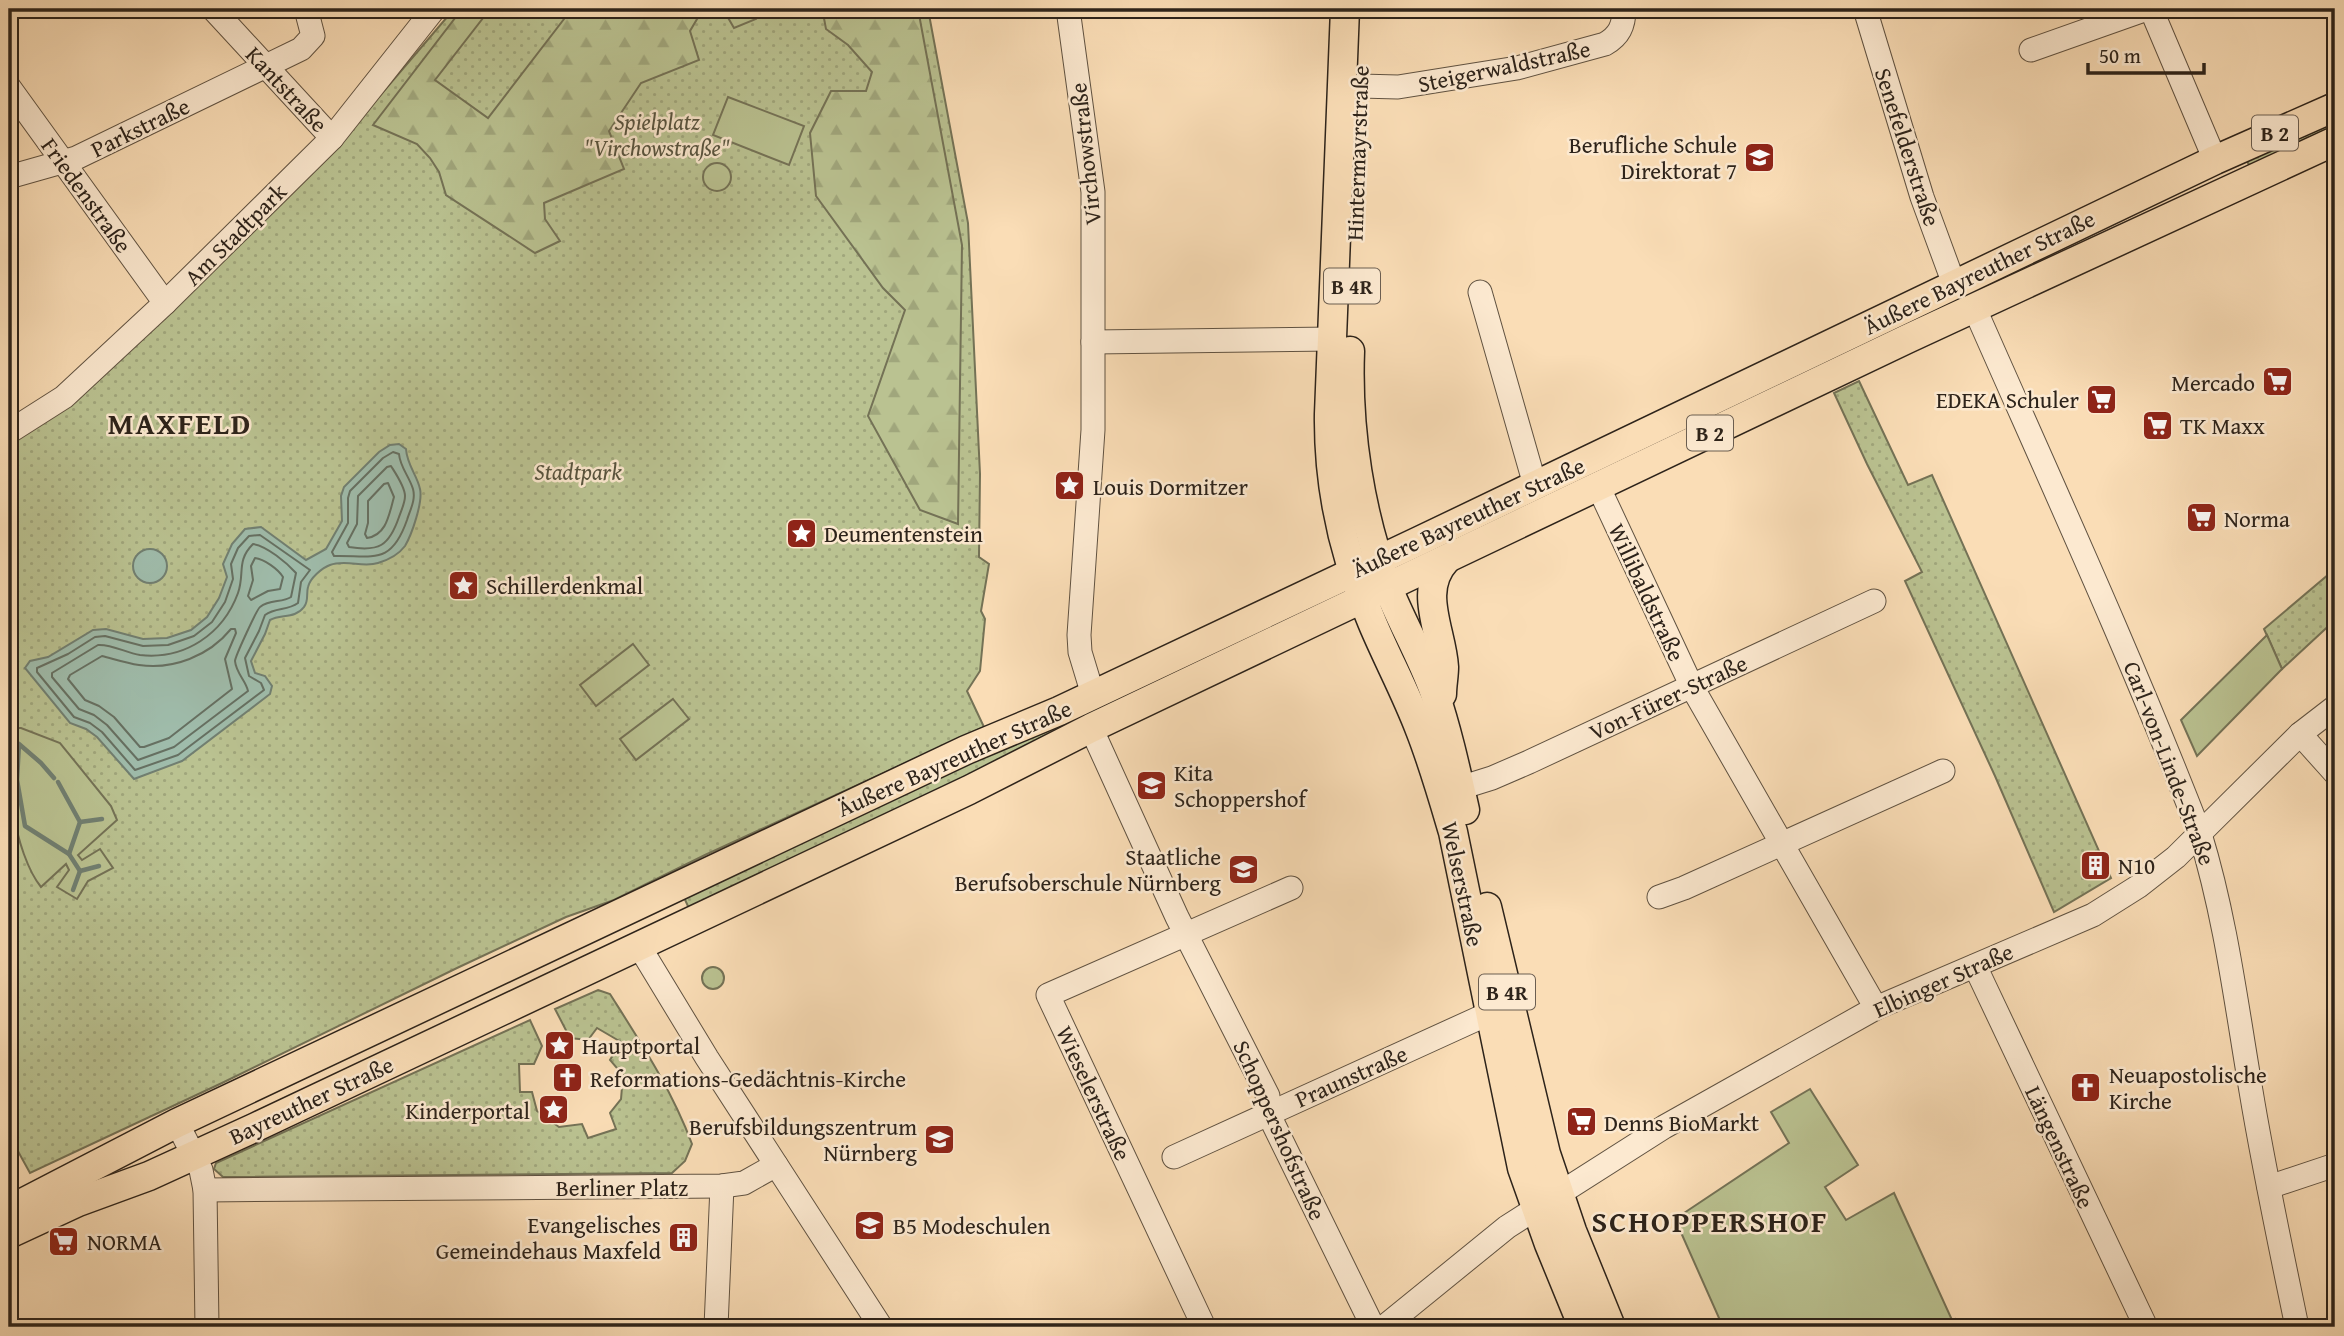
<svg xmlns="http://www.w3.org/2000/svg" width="2344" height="1336" viewBox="0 0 2344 1336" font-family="'Gentium Book Plus',serif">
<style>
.grass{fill:url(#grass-dots);stroke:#747256;stroke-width:2}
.forest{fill:url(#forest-firs);stroke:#747256;stroke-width:2}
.garden{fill:#bac291;stroke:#747256;stroke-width:2}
.water{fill:#9fbcab;stroke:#717f71;stroke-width:2}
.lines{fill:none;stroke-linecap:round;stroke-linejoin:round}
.shore{stroke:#667062;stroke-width:2}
.stream{stroke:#717f71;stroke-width:4.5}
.minor-casing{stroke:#605241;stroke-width:25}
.major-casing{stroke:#2d231a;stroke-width:31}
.minor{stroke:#fce9d0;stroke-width:23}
.major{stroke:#faddb6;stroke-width:28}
.labels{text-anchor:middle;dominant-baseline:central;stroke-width:5;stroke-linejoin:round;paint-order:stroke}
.shield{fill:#fce9d0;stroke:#6b5e51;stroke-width:2}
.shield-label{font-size:21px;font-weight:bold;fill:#2d231a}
.street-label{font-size:23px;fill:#2d231a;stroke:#fce9d0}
.park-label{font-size:23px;font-style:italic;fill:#57533e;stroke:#fce9d0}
.poi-label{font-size:23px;fill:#2d231a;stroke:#fce9d0;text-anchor:start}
.district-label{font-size:30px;font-weight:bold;letter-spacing:2px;fill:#2d231a;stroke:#fce9d0}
</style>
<defs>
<pattern id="grass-dots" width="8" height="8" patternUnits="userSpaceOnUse" patternTransform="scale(1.75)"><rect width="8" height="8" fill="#bac291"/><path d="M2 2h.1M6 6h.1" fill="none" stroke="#a0a67c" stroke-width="1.8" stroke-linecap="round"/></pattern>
<pattern id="forest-firs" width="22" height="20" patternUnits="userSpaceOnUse" patternTransform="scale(1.75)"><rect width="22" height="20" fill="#bac291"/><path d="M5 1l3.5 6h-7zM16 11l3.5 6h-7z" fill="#a0a67c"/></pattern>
</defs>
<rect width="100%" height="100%" fill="#faddb6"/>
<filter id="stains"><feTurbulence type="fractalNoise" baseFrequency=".00286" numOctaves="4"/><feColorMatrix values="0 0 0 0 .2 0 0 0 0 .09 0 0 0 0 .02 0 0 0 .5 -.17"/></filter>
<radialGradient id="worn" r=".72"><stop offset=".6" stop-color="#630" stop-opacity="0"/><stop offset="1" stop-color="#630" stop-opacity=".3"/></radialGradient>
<g class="grass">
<polygon points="454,9 928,9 968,223 980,474 979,557 989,564 981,611 985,619 980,671 967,691 984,727 705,855 614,900 566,917 457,968 222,1083 30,1173 9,1135 9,442 336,147"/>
<polygon points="2335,115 2335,133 2252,171 2244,155"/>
<polygon points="1859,381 1908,485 1932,475 2111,878 2054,912 1995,776 1905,581 1922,572 1867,464 1834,393"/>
<polygon points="2335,569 2335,620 2282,669 2264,629"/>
<polygon points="1057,720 1063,732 691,913 682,893"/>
<path d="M598,990L610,994C641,1043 672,1090 692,1144L685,1161L672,1173L223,1177L214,1169L216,1163L530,1020L542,1046L534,1064H519L520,1092H532L537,1111L559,1127L582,1124L588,1138L616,1129L610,1113L621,1099L623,1075L610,1060L621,1042L597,1028L588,1040L570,1038L555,1009Z"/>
</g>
<g class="forest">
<polygon points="462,9 490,9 435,80 488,118 564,19 563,9 703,9 690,31 699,60 641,83 609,131 624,169 544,203 545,219 560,241 535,253 446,195 439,172 430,158 417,144 373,125"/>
<polygon points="723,9 754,9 756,19 734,28"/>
<polygon points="812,9 918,9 962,245 958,524 920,510 868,416 905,310 883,288 816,196 810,133 831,91 866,91 872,72 848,45 826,29 823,13"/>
</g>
<g class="garden">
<polygon points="728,97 804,126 789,165 713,135"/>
<circle cx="717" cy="177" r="14"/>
<polygon points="2267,635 2282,669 2197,756 2181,720"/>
<polygon points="633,644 649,665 596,706 580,685"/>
<polygon points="673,699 689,719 636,760 620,739"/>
<path d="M15,728H21L60,743L111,806L117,820L78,855L82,860L100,849L113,868L88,881L77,899L57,887L69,870L66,864L41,887C15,855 0,766 15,728Z"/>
<circle cx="713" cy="978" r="11"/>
<polygon points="1810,1089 1858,1165 1825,1187 1846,1220 1894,1193 1952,1320 1955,1319 1960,1327 1723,1327 1675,1219 1789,1143 1771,1112"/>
</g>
<g class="water">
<path d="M399,444L406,449C407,465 417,475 420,489C423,502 412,534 405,546C399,554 388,560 378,563C363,568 346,559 330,565C322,568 310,578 308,587C306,594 309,601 304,607C295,619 281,614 270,620L265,634L251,661L255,673L265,676L272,686L270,694L182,761L134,779L97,737L86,729L70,723L25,668L30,661L48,657L93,630L106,629L143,639L167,638L191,630L207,617L219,598L227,577L223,564L232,544L245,529L261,527L306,560L326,549L342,521L341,496L344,487L379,452L390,445Z"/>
<circle cx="150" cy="566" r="17"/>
</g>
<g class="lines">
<g class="shore">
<path d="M393,452L399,454C400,467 409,476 413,489C416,500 410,510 407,520C391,566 373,555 334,556L332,552L348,523V498L350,491L383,458Z"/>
<path d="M391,466C396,474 405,487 405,496C405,503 401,511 399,517C389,546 379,552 349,547L347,543L357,524L358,496L387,467Z"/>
<path d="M388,483L394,497C389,514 387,535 367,538L365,534L368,523V501L384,484Z"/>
<path d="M260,535L310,570L301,582L298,603C287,611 276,607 265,615L259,631L245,658L249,676L261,683L264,690L178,755L135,770L102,732L90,723L74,717L37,672V668L68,654L95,637L105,636L143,646L168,645L194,636L212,622L225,602L233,579L231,564L238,548L249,536Z"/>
<path d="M253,544C267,546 287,563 296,573L291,597C282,603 270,599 260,607C257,609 235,657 235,661C236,673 246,681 248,691L174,747L138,760L107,725L94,715L79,709L52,677V673L98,645C112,644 126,653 140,655C185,660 223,634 238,593C245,573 236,561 253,544Z"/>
<path d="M255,558C264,559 278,569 283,577L280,589L268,591L251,600L248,596L253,580L251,566Z"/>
<path d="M231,629H235L236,633L225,659L232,689L169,738L144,747H140L114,717L99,706L85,700L68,679L70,675L102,656C114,659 126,663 139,665C173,670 209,656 231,629Z"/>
</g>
<g class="stream">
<polyline points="54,778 41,763 19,744 17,780 25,826 69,854 80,871"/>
<polyline points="58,782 80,822 69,854"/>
<polyline points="80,822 102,819"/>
<polyline points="80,871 99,866"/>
<polyline points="73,890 80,871"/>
</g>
<defs>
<g id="minor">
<polyline points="213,9 332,138"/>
<polyline points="1068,9 1093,192 1093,430 1079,635 1080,652 1093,695"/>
<polyline points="1865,9 1922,197 1954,284"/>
<polyline points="2151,9 2215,160"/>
<polyline points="2031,50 2147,9"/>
<path d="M1360,86L1398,87L1517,68L1605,44C1619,36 1624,26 1624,9"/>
<polyline points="9,87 165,303"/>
<polyline points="9,177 76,158 301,49 313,36 306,9"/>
<polyline points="1480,292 1535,485"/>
<path d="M1974,307C2051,482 2131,656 2200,834C2226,919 2236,1003 2251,1091C2264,1170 2281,1249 2297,1327"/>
<polyline points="1093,342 1333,339"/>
<polyline points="9,432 64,397 165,303 332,138 434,9"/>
<polyline points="1598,486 1692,687 1876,1008"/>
<polyline points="1091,728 1177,917 1268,1096 1268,1113 1373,1327"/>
<polyline points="2300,734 2335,773"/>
<polyline points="1460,788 1492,778 1529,762 1874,601"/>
<polyline points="1659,897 1684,888 1943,771"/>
<polyline points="639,946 707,1058 881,1327"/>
<polyline points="1975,966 2146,1327"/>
<polyline points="177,1123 201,1170 205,1190 207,1327"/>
<polyline points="1174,1157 1490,1013"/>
<polyline points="2269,1187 2335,1165"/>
<polyline points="205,1190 722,1186 744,1183 776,1165"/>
<polyline points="716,1327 722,1186"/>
<polyline points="1204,1327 1048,995 1291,888"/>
<polyline points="1384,1327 1507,1227 1664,1127 1876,1008 2093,915 2139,886 2176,857 2300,734 2335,707"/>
</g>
<g id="major">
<path d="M1345,9L1329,414C1328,487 1343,555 1372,622C1387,658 1406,693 1420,730C1433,763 1443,798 1453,832L1522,1168L1549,1244L1583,1327"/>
<path d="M1350,351C1347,430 1360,514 1388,588C1402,623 1421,655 1434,691C1447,729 1456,770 1465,810"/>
<path d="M1442,694C1442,685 1444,676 1444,667C1442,631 1417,591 1446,560"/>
<polyline points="1487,907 1546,1154 1572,1231 1611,1327"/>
<polyline points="9,1210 177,1123 966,750 1059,711 1419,541 2215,160 2335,107"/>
<polyline points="9,1234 78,1202 149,1176 256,1127 969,790 1091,728 1907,339 2335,141"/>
</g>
</defs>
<use href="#minor" class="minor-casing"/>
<use href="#major" class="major-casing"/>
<use href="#minor" class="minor"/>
<use href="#major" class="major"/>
</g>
<defs>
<symbol id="school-square" viewBox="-11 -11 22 22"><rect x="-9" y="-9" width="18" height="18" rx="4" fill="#8f2418" stroke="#fce9d0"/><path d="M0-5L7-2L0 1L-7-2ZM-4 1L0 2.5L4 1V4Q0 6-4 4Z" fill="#fff"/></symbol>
<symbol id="supermarket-square" viewBox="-11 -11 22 22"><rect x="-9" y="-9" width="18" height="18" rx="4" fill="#8f2418" stroke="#fce9d0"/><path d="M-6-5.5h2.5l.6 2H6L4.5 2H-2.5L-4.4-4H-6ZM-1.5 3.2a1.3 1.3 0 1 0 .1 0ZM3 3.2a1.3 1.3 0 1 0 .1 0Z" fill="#fff"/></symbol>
<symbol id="sight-square" viewBox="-11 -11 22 22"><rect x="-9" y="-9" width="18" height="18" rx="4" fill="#8f2418" stroke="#fce9d0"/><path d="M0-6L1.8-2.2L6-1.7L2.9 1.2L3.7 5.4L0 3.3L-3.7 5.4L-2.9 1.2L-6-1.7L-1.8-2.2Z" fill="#fff"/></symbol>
<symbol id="building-square" viewBox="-11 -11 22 22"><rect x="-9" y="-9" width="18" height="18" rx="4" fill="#8f2418" stroke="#fce9d0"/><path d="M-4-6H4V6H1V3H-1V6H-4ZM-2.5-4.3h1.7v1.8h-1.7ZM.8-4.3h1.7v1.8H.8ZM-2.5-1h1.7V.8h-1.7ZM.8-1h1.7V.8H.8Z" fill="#fff"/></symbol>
<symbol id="church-square" viewBox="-11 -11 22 22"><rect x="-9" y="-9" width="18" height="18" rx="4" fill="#8f2418" stroke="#fce9d0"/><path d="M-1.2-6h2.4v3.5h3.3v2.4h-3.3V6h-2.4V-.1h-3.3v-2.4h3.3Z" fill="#fff"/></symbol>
<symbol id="university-square" viewBox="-11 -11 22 22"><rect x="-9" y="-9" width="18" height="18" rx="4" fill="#8f2418" stroke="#fce9d0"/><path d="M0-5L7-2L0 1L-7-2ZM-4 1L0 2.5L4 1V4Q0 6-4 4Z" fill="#fff"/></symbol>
</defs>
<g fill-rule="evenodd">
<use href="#school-square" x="1742" y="140" width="35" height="35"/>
<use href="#supermarket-square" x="2260" y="364" width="35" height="35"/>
<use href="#supermarket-square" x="2084" y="382" width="35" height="35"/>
<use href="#supermarket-square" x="2140" y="408" width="35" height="35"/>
<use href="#sight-square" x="1052" y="468" width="35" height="35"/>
<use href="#supermarket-square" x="2184" y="500" width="35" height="35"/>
<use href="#sight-square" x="784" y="516" width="35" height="35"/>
<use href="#sight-square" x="446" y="568" width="35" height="35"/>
<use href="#school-square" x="1134" y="768" width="35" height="35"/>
<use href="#building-square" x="2078" y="848" width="35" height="35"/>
<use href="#school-square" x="1226" y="852" width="35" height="35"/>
<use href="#sight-square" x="542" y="1028" width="35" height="35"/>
<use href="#church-square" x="550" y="1060" width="35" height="35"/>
<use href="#church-square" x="2068" y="1070" width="35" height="35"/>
<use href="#sight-square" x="536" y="1092" width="35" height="35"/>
<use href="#supermarket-square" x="1564" y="1104" width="35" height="35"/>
<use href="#school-square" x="922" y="1122" width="35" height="35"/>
<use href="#university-square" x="852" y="1208" width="35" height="35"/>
<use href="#building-square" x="666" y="1220" width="35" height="35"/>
<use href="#supermarket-square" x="46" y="1224" width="35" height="35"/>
</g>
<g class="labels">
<g class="shield">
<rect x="2252" y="115.5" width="46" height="35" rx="5"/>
<rect x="1324" y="268.5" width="56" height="35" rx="5"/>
<rect x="1687" y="415.5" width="46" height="35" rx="5"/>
<rect x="1479" y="974.5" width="56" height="35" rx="5"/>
</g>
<g class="shield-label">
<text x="2275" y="133">B 2</text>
<text x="1352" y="286">B 4R</text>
<text x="1710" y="433">B 2</text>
<text x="1507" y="992">B 4R</text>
</g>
<g class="street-label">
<text transform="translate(1504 66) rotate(-12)">Steigerwaldstraße</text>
<text transform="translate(287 89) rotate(47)">Kantstraße</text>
<text transform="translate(140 127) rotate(-26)">Parkstraße</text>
<text transform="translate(1908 147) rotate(72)">Senefelderstraße</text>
<text transform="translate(1357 153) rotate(-88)">Hintermayrstraße</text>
<text transform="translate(1085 154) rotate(-96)">Virchowstraße</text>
<text transform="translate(87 195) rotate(54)">Friedenstraße</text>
<text transform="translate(235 234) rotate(-45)">Am Stadtpark</text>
<text transform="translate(1979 272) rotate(-26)">Äußere Bayreuther Straße</text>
<text transform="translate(1468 517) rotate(-25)">Äußere Bayreuther Straße</text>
<text transform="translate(1647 592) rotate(65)">Willibaldstraße</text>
<text transform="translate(1668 697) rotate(-25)">Von-Fürer-Straße</text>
<text transform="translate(954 758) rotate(-24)">Äußere Bayreuther Straße</text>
<text transform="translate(2170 763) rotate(69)">Carl-von-Linde-Straße</text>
<text transform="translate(1463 884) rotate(78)">Welserstraße</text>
<text transform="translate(1943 980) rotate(-24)">Elbinger Straße</text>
<text transform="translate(1351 1076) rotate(-24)">Praunstraße</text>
<text transform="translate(1094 1093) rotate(65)">Wieselerstraße</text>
<text transform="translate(311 1100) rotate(-25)">Bayreuther Straße</text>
<text transform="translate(1280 1130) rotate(66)">Schoppershofstraße</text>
<text transform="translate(2060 1147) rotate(65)">Längenstraße</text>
<text x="622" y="1187">Berliner Platz</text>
</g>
<g class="park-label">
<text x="657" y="121">Spielplatz<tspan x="657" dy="26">"Virchowstraße"</tspan></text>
<text x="578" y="471">Stadtpark</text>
</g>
<g class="poi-label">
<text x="1737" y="144" text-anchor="end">Berufliche Schule<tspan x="1737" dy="26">Direktorat 7</tspan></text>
<text x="2255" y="382" text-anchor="end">Mercado</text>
<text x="2079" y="399" text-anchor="end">EDEKA Schuler</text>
<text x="2180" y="425">TK Maxx</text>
<text x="1093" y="486">Louis Dormitzer</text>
<text x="2224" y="518">Norma</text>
<text x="824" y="533">Deumentenstein</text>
<text x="486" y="585">Schillerdenkmal</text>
<text x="1174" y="772">Kita<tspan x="1174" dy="26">Schoppershof</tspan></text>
<text x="1221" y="856" text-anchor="end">Staatliche<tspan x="1221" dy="26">Berufsoberschule Nürnberg</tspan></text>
<text x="2118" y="865">N10</text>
<text x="582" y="1045">Hauptportal</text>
<text x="2109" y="1074">Neuapostolische<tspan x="2109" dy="26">Kirche</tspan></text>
<text x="590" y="1078">Reformations-Gedächtnis-Kirche</text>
<text x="530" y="1110" text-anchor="end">Kinderportal</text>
<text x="1604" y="1122">Denns BioMarkt</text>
<text x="917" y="1126" text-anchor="end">Berufsbildungszentrum<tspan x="917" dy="26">Nürnberg</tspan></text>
<text x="661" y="1224" text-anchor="end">Evangelisches<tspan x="661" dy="26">Gemeindehaus Maxfeld</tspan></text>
<text x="893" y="1225">B5 Modeschulen</text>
<text x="87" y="1241">NORMA</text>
</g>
<g class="district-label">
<text x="180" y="423">MAXFELD</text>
<text x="1710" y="1221">SCHOPPERSHOF</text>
</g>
</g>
<rect width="2344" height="1336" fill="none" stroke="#faddb6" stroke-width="35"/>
<rect x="10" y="10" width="2323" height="1315" fill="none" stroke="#2d231a" stroke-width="3.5"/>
<rect x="18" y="18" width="2309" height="1301" fill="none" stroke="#2d231a" stroke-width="2"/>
<path d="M2088 63v10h116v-10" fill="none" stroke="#2d231a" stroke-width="3.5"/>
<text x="2099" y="63" font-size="21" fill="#2d231a" stroke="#fce9d0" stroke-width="5" paint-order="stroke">50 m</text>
<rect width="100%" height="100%" filter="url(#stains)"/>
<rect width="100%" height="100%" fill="url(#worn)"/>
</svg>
